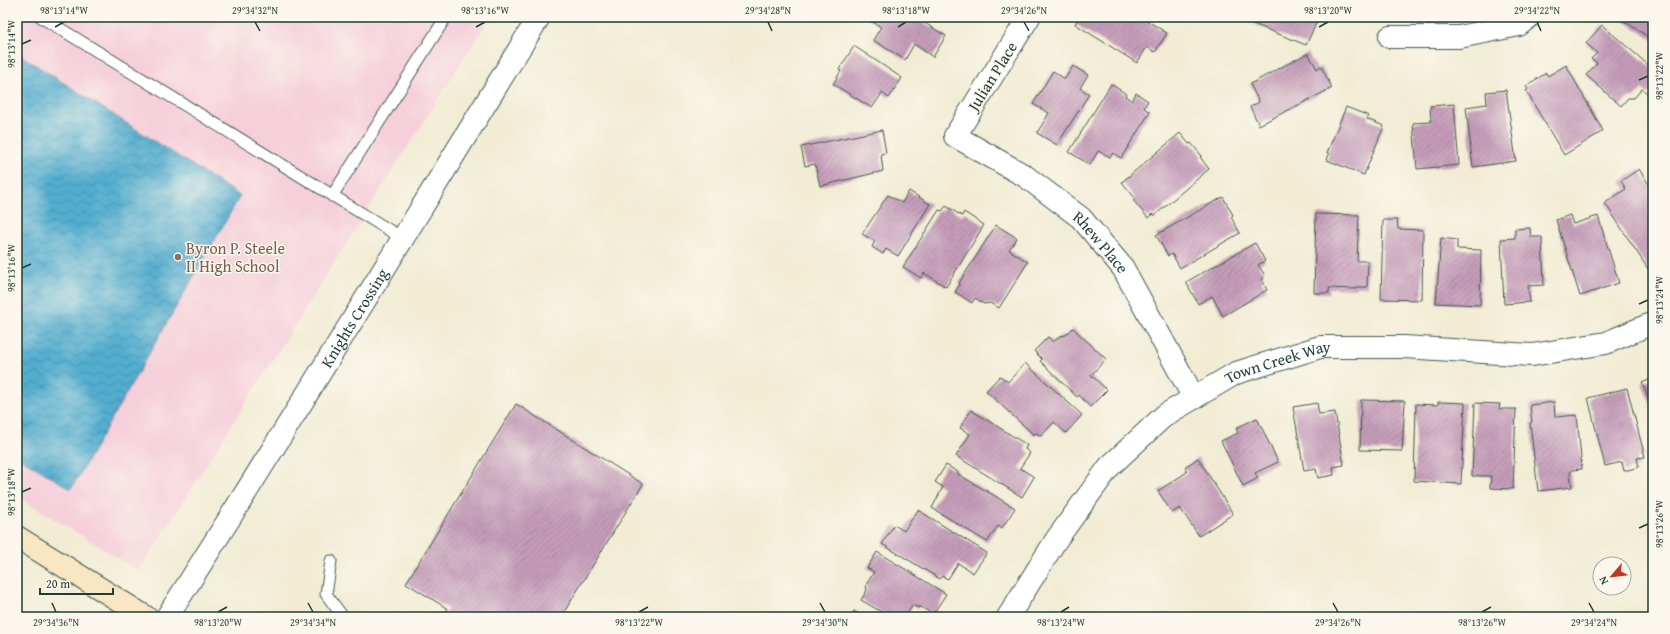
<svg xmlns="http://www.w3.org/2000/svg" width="1670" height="634" viewBox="0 0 1670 634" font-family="'Gentium Book Plus',serif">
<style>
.built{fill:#f5cfda}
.water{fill:url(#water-waves);stroke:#387582}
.building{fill:url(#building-hatch)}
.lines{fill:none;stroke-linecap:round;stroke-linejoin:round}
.lane-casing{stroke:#3f574c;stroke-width:13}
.street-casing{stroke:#3f574c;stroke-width:24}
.secondary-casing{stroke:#3f574c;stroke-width:24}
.lane{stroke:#fff;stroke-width:11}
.street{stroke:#fff;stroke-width:22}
.secondary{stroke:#f9e7c3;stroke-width:22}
.ticks{fill:none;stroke:#1f3d34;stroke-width:1.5}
.education-dot{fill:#8d6e63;stroke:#fbf7ec;stroke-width:1.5}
.labels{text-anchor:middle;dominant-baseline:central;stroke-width:3;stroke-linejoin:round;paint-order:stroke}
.street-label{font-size:16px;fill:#1f3d34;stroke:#fbf7ec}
.education-label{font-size:16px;fill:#785e54;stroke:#fbf7ec;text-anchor:start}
.neatline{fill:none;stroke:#1f3d34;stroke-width:1.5}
.ticks-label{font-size:10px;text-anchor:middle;fill:#1f3d34}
</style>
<defs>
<pattern id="water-waves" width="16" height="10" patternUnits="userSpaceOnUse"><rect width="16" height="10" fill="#52adcf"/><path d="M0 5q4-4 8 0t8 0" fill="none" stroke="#438ea9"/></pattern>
<pattern id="building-hatch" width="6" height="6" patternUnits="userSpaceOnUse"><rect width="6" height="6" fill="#c59cb9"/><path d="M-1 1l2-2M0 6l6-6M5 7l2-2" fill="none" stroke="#9f8097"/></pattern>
</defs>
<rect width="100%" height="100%" fill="#fbf7ec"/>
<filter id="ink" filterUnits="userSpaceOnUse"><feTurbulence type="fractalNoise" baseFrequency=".025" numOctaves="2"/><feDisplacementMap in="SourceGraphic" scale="8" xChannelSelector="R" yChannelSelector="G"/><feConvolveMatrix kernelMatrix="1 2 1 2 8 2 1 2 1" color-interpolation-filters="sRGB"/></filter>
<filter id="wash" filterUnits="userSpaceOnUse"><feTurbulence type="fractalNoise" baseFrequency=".012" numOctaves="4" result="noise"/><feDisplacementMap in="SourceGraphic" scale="16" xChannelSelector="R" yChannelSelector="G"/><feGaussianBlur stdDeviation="0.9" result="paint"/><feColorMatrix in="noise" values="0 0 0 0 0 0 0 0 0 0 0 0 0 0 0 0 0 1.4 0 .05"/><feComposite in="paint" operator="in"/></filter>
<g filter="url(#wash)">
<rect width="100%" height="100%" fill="#f2ecd4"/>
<polygon class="built" points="17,17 490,17 139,571 17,496"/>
<polygon class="water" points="17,53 240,196 71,489 17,456"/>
<g id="blocks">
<g class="building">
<polygon points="869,17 915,17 946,36 933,57 914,44 905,60 873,40 881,27 868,19"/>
<polygon points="1079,17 1141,17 1167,33 1155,52 1147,47 1137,63 1075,24"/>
<polygon points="1236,17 1319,17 1306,45"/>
<polygon points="1618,17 1653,17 1653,40"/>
<polygon points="1602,25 1653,69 1653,88 1648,94 1642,89 1634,98 1628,98 1621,106 1586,75 1597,63 1591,59 1597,53 1586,43"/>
<polygon points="854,46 902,78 889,98 882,93 872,108 833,84 841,71 839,70"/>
<polygon points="1308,53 1317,69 1321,66 1332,88 1259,125 1250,107 1259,102 1250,84"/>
<polygon points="1566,65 1603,131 1564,155 1526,91 1528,90 1526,86 1546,73 1548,76"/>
<polygon points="1073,66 1088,75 1080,88 1089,94 1057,145 1037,133 1049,113 1033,104 1053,71 1065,79"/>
<polygon points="1111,84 1126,94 1125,96 1132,101 1136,93 1148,101 1144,108 1150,112 1121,158 1113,153 1110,157 1098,151 1090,165 1069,152"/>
<polygon points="1506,90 1516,161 1473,167 1466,107 1487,104 1486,92"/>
<polygon points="1454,104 1459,165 1417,169 1413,123 1431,122 1430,106"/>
<polygon points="1346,107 1369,116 1367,119 1384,126 1364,175 1327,160 1329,154 1327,153"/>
<polygon points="882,130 886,153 881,154 883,171 820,186 815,164 805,166 801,147"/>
<polygon points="1180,133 1189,144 1191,143 1202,156 1200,157 1209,169 1154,216 1152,214 1148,218 1133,200 1135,198 1122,182"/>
<polygon points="1639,169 1653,191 1653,266 1648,269 1605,203 1626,189 1621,181"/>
<polygon points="909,191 930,204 898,256 886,249 883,254 872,247 875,241 862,234 888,195 902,203"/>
<polygon points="1223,197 1233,215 1231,217 1240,233 1180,268 1172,254 1168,256 1156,235"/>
<polygon points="946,206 962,216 964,212 984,225 946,287 924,273 921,278 903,267 939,210 942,211"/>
<polygon points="1316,214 1359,215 1357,261 1368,261 1367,287 1356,287 1356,289 1329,288 1329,293 1314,293"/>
<polygon points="1570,215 1573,224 1598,216 1619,283 1580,296 1556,220"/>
<polygon points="1383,220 1397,220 1398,229 1423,230 1422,300 1381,299"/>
<polygon points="996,225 1017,238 1009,250 1028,262 999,308 990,303 984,304 975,298 972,303 955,292 960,284 959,283"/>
<polygon points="1530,228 1531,237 1542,237 1544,285 1528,286 1530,302 1504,304 1501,239 1515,238 1515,229"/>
<polygon points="1441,238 1457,240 1457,249 1481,250 1480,305 1436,303"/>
<polygon points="1255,243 1265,261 1258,265 1264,274 1262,281 1267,290 1223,316 1212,296 1198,304 1186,282"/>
<polygon points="1073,328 1106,359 1091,375 1107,390 1090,407 1079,395 1077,397 1040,361 1042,359 1034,351 1048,337 1053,342 1060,336 1066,335"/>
<polygon points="1025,363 1082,415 1066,433 1054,422 1041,436 1036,433 1034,435 986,391 1000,376 1008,382"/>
<polygon points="1653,378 1653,409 1642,383"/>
<polygon points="1627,388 1645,457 1637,458 1639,467 1624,471 1622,462 1605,466 1588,398"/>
<polygon points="1361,400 1405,401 1402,451 1360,450"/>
<polygon points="1438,402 1465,403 1461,484 1414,481 1416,404 1438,405"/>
<polygon points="1554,402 1555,417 1577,415 1582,469 1572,470 1570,473 1572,487 1538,491 1530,423 1532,422 1530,405"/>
<polygon points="1317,403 1319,414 1335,412 1344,465 1333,467 1334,475 1318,478 1316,469 1304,471 1293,407"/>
<polygon points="1475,403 1500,404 1499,409 1516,409 1513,489 1490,488 1491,476 1472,476"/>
<polygon points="516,404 643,484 561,617 442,617 448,609 406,583"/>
<polygon points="971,410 1027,445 1025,449 1030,453 1020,468 1034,477 1022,497 956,456 970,434 960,428"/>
<polygon points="1257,418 1278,462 1255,473 1258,478 1243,486 1221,441 1238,433 1236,428"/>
<polygon points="1198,458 1233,514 1199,536 1180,508 1172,513 1158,491 1187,472 1185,467"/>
<polygon points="946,465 958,472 958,474 1015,508 1002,528 998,526 987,542 932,508 943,487 935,482"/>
<polygon points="918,510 987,553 973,573 958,563 948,579 942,576 940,579 882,544 894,525 904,531"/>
<polygon points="877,552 946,594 933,614 919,606 918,608 913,605 905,617 890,617 861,600 867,590 866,585 874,572 867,568"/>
<polygon points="854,611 864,617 850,617"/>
</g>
</g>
</g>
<g filter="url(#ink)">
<use href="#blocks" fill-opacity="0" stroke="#3f574c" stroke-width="1"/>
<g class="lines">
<defs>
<g id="lane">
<polyline points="41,17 402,238"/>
<polyline points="332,196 446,17"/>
<polyline points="331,561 326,594 343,617"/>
</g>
<g id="street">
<path id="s1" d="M1029,17L955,136L1025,176L1081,218L1123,268L1194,398"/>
<polyline points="1390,37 1459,37 1519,25 1529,17"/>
<path id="s2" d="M167,617C294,419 415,217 539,17"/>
<path id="s3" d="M1008,617L1056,540L1109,467L1165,415L1236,373L1320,347H1404L1532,355L1606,343L1653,323"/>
</g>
<polyline id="secondary" points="17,537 146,617"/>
</defs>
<use href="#lane" class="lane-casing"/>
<use href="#street" class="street-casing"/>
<use href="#secondary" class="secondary-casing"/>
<use href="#lane" class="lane"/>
<use href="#street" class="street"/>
<use href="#secondary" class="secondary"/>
</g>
</g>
<path class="ticks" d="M255,22L260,31M768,22L772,31M1024,22L1029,31M1537,22L1541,31M55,27L64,22M476,27L485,22M898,27L906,22M1319,27L1328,22M22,44L31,40M1639,80L1648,76M22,268L31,264M1639,304L1648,300M22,492L31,488M1639,528L1648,524M52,603L56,612M308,603L313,612M820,603L825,612M1333,603L1338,612M1589,603L1594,612M218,612L227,607M639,612L648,607M1061,612L1069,607M1482,612L1491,607"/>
<circle class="education-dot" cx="178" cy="257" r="4"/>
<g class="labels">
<g class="street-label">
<text transform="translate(992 76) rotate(-58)">Julian Place</text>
<text stroke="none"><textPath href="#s1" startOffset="322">Rhew Place</textPath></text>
<text stroke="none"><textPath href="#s2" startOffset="353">Knights Crossing</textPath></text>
<text stroke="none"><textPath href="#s3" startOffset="383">Town Creek Way</textPath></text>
</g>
<g class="education-label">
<text x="186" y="248">Byron P. Steele<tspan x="186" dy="18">II High School</tspan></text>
</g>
</g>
<rect width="1670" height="634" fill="none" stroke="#fbf7ec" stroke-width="44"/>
<g transform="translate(1612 576) rotate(242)"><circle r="19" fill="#fbf7ec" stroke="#a3ada2"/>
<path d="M0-3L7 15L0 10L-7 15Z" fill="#c8321e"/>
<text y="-6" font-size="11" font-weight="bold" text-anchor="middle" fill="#1f3d34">N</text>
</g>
<path d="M40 588v6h73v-6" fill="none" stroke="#1f3d34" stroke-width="2"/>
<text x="46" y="588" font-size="12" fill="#1f3d34" stroke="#fbf7ec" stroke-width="3" paint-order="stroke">20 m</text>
<rect x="22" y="22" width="1626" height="590" class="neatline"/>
<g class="ticks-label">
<text x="64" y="14">98°13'14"W</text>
<text x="255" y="14">29°34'32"N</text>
<text x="485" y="14">98°13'16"W</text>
<text x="768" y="14">29°34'28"N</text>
<text x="906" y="14">98°13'18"W</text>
<text x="1024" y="14">29°34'26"N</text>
<text x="1328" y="14">98°13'20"W</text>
<text x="1537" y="14">29°34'22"N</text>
<text transform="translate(11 44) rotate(-90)" y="4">98°13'14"W</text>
<text transform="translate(1659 76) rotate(-90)" y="4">98°13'22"W</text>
<text transform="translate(11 268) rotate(-90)" y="4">98°13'16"W</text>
<text transform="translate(1659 300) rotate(-90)" y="4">98°13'24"W</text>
<text transform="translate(11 492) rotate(-90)" y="4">98°13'18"W</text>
<text transform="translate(1659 524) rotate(-90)" y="4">98°13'26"W</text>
<text x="56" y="626">29°34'36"N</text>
<text x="218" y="626">98°13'20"W</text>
<text x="313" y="626">29°34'34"N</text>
<text x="639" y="626">98°13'22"W</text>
<text x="825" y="626">29°34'30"N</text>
<text x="1061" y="626">98°13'24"W</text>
<text x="1338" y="626">29°34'26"N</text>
<text x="1482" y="626">98°13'26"W</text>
<text x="1594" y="626">29°34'24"N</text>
</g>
</svg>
